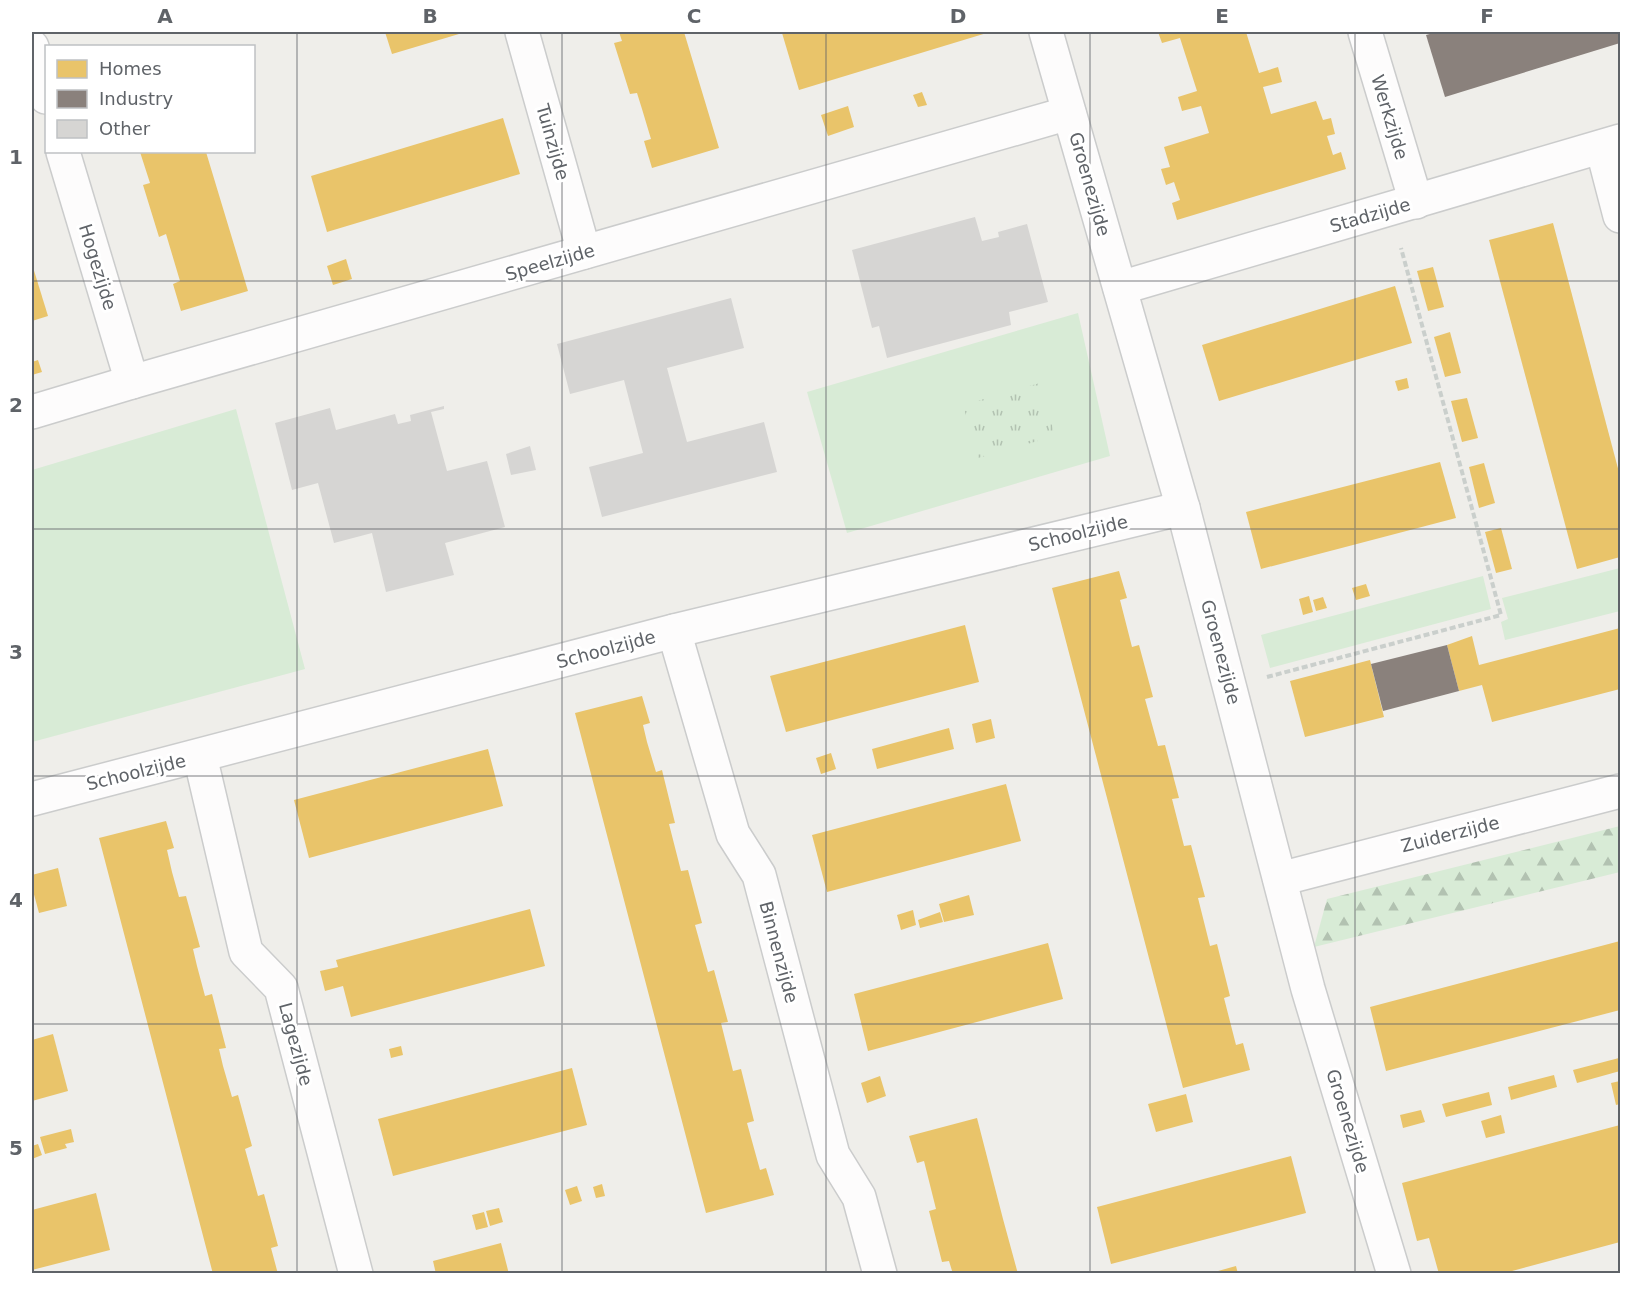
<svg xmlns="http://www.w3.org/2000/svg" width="1652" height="1305" viewBox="0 0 1652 1305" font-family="'DejaVu Sans',sans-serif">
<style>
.grass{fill:#d8ebd6}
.forest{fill:url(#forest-firs)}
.park{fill:url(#park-tufts)}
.homes{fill:#e9c46a}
.industry{fill:#8a817c}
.building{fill:#d6d5d3}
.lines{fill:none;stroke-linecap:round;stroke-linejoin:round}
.street-casing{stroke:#cbcccc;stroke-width:36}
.path{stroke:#cacfcc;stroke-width:4;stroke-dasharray:6 3;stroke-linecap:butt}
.street{stroke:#fdfcfc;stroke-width:33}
.grid{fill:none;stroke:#5f6368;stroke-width:1.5;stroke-opacity:0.55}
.labels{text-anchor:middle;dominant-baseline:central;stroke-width:6;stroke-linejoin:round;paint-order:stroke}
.street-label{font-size:18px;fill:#5f6368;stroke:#fff}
.neatline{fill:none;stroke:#5f6368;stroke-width:2}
.grid-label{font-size:20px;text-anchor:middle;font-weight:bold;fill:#5f6368}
</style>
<defs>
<pattern id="forest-firs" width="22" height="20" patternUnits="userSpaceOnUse" patternTransform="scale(1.5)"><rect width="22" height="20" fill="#d8ebd6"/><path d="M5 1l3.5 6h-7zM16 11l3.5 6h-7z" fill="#b2c2b1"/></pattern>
<pattern id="park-tufts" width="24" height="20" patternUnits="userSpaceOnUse" patternTransform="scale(1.5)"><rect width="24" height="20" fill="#d8ebd6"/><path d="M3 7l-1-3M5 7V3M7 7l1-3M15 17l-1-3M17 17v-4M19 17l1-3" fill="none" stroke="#b2c2b1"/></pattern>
</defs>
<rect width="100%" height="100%" fill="#efeeea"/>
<g class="grass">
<polygon points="1078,313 1110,456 847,533 807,392"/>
<polygon points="236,409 305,669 32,742 32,470"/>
<polygon points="1620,568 1620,611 1505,640 1501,622 1508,619 1502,598"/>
<polygon points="1483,576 1491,609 1270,668 1261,635"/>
</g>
<polygon class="forest" points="1620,826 1620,872 1314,947 1327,899"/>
<polygon class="park" points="1040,383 1055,436 978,458 963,405"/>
<g class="homes">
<polygon points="385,32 458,32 459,34 392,54"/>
<polygon points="619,32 684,32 719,148 652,168 644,141 651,139 642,109 637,93 630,94 614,43 622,41"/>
<polygon points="788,32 990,32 799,90 782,33"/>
<polygon points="1158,32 1246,32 1259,73 1278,67 1282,82 1263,87 1271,114 1316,101 1323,120 1331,118 1335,134 1327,136 1333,155 1341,152 1346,169 1177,220 1172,203 1180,200 1174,182 1166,185 1161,169 1170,167 1164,147 1209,133 1201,106 1182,111 1178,97 1197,91 1180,38 1162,43"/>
<polygon points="922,92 927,105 918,107 913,95"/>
<polygon points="848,106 854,127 828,136 821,115"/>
<polygon points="503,118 520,174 327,232 311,176"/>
<polygon points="140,152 206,152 248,291 181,311 173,284 180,281 166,234 159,237 143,185 150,183"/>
<polygon points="1553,223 1620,476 1620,557 1577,569 1489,240"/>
<polygon points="346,259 352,279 333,285 327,266"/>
<polygon points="32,264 48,316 32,321"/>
<polygon points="1433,267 1444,307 1428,311 1417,271"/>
<polygon points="1395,286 1412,343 1219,401 1202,345"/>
<polygon points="1450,332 1461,373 1445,377 1434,337"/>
<polygon points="38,360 42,372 32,375 32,362"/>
<polygon points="1407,378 1409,388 1398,391 1395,381"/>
<polygon points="1467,398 1478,438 1462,442 1451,401"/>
<polygon points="1440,462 1456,518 1261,569 1246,512"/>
<polygon points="1484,463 1495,503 1479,508 1469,467"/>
<polygon points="1501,528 1512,569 1496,573 1485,532"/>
<polygon points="1119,571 1127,598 1120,600 1132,647 1139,645 1153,697 1145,699 1158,746 1165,745 1179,798 1172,799 1184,846 1191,845 1205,897 1198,898 1210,946 1217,944 1230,996 1224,998 1236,1045 1243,1043 1250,1070 1183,1088 1052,588"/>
<polygon points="1366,584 1370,596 1356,600 1352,588"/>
<polygon points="1309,596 1313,612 1303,615 1299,599"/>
<polygon points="1323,597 1327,608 1316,611 1313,600"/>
<polygon points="965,625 979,682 786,732 770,676"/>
<polygon points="1620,628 1620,689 1492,722 1482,685 1459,691 1447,645 1472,636 1479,665"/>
<polygon points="1370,660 1384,717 1305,737 1290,681"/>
<polygon points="642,696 650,723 643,725 647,742 656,772 662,770 675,823 669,824 681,871 688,870 702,923 695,925 708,972 714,970 728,1022 721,1023 733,1071 741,1069 754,1121 747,1123 760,1170 766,1168 774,1195 706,1213 575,713"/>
<polygon points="991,719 995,738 976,743 972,724"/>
<polygon points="949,728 954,749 877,769 872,749"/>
<polygon points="488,749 503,806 309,858 294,800"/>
<polygon points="831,753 836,769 821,774 816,758"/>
<polygon points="1006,784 1021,841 827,892 812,835"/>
<polygon points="166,821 174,848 167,850 172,872 179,897 186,896 200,947 193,949 197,966 205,996 212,994 226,1048 219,1049 223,1066 232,1097 238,1095 252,1146 245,1149 258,1196 264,1194 278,1246 271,1248 278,1274 213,1274 99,838"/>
<polygon points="58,868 67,906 39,913 32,887 32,875"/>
<polygon points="969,895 974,915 944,922 939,904"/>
<polygon points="530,909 545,966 351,1017 343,986 325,991 320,971 338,967 336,960"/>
<polygon points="913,910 916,925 901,930 897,915"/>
<polygon points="940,912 943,922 920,928 918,920"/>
<polygon points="1620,941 1620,1010 1386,1071 1370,1007"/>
<polygon points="1048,943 1063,999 868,1051 854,994"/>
<polygon points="53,1034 68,1091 32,1101 32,1040"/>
<polygon points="401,1046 403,1055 391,1058 389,1049"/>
<polygon points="1619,1058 1620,1071 1577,1083 1573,1070"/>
<polygon points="572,1068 587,1125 393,1176 378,1119"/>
<polygon points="1554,1075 1557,1087 1511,1100 1508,1087"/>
<polygon points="880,1076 886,1096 867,1103 861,1083"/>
<polygon points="1620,1081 1620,1104 1616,1105 1611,1083"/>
<polygon points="1489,1092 1492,1105 1446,1117 1442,1104"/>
<polygon points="1186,1094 1193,1122 1156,1132 1148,1104"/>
<polygon points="1421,1110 1425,1122 1403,1128 1400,1115"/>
<polygon points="1501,1115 1505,1133 1486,1138 1481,1121"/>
<polygon points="977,1118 1003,1219 1018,1274 953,1274 949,1261 942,1262 929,1211 936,1209 924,1161 917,1163 909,1136"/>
<polygon points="1620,1125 1620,1242 1501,1274 1439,1274 1429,1238 1417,1241 1402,1183"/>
<polygon points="71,1129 74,1142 65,1144 67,1148 45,1154 40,1137"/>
<polygon points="38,1144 42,1155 32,1159 32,1146"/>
<polygon points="1291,1156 1306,1213 1111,1264 1097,1207"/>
<polygon points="602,1184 605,1196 596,1198 593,1187"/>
<polygon points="577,1186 582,1201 570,1205 565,1190"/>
<polygon points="96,1193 110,1250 32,1270 32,1210"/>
<polygon points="499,1208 503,1222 490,1226 486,1211"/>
<polygon points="484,1212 488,1227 476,1230 472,1215"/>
<polygon points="501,1243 509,1274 436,1274 433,1261"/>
<polygon points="1236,1266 1238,1274 1219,1274 1218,1271"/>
</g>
<g class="industry">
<polygon points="1437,32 1620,32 1620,43 1445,97 1426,35"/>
<polygon points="1447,645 1459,691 1383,711 1371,664"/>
</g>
<g class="building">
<polygon points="975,217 982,241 999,237 998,232 1027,224 1048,302 1009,312 1011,325 887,358 879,326 872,328 852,250"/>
<polygon points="731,298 744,348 667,368 674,394 687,442 764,422 777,472 602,517 589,467 643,453 624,380 570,394 557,344"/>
<polygon points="444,406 444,409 431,412 447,471 487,461 505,527 445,543 454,575 386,592 372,533 334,543 318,483 292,490 275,423 330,408 336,430 395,414 398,424 411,421 410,415"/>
<polygon points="530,446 536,470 511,475 506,454"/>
</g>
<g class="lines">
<defs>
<g id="street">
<polyline points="522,32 584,252"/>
<polyline points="1046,32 1183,508 1308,989 1394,1274"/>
<polyline points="1365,32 1416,202"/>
<polyline points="32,47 46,97"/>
<polyline points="1602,147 1620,216"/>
<polyline points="63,152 132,382"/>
<polyline points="1120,288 1620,141"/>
<polyline points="32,412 132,382 1069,113"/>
<polyline points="674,631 733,834 759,875 833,1155 859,1197 880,1274"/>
<polyline points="200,756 246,952 281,988 356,1274"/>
<polyline points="32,799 674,631 1183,508"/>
<polyline points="1280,879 1620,791"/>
</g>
</defs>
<use href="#street" class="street-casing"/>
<polyline class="path" points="1267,677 1501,615 1401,248"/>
<use href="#street" class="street"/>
</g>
<path class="grid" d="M297,32V1274M562,32V1274M826,32V1274M1090,32V1274M1355,32V1274M32,281H1620M32,529H1620M32,776H1620M32,1024H1620"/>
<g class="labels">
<g class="street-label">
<text transform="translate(1390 117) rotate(73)">Werkzijde</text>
<text transform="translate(553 142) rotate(74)">Tuinzijde</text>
<text transform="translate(1090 184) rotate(74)">Groenezijde</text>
<text transform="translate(1370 215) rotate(-16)">Stadzijde</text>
<text transform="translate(550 262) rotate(-16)">Speelzijde</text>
<text transform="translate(98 267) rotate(73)">Hogezijde</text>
<text transform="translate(1078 533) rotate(-14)">Schoolzijde</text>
<text transform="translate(606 649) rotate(-15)">Schoolzijde</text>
<text transform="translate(1221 652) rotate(75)">Groenezijde</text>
<text transform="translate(136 772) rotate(-14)">Schoolzijde</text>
<text transform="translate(1450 834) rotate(-14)">Zuiderzijde</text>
<text transform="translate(779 952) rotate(75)">Binnenzijde</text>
<text transform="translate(296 1044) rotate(75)">Lagezijde</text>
<text transform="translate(1348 1121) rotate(73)">Groenezijde</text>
</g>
</g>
<rect width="1652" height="1305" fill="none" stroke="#ffffff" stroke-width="66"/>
<rect x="45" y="45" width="210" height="108" fill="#ffffff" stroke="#bfc1c3" stroke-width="1.5"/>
<rect x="57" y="60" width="30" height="18" fill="#e9c46a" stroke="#bfc1c3" stroke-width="1.5"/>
<text x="99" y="75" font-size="18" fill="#5f6368">Homes</text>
<rect x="57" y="90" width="30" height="18" fill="#8a817c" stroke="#bfc1c3" stroke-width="1.5"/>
<text x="99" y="105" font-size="18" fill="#5f6368">Industry</text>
<rect x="57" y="120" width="30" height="18" fill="#d6d5d3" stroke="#bfc1c3" stroke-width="1.5"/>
<text x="99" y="135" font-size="18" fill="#5f6368">Other</text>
<rect x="33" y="33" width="1586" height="1239" class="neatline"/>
<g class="grid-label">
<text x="165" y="23">A</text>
<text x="430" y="23">B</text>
<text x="694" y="23">C</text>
<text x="958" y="23">D</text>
<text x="1222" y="23">E</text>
<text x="1487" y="23">F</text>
<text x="16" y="164">1</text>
<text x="16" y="412">2</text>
<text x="16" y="659">3</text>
<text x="16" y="907">4</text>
<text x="16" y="1155">5</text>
</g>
</svg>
